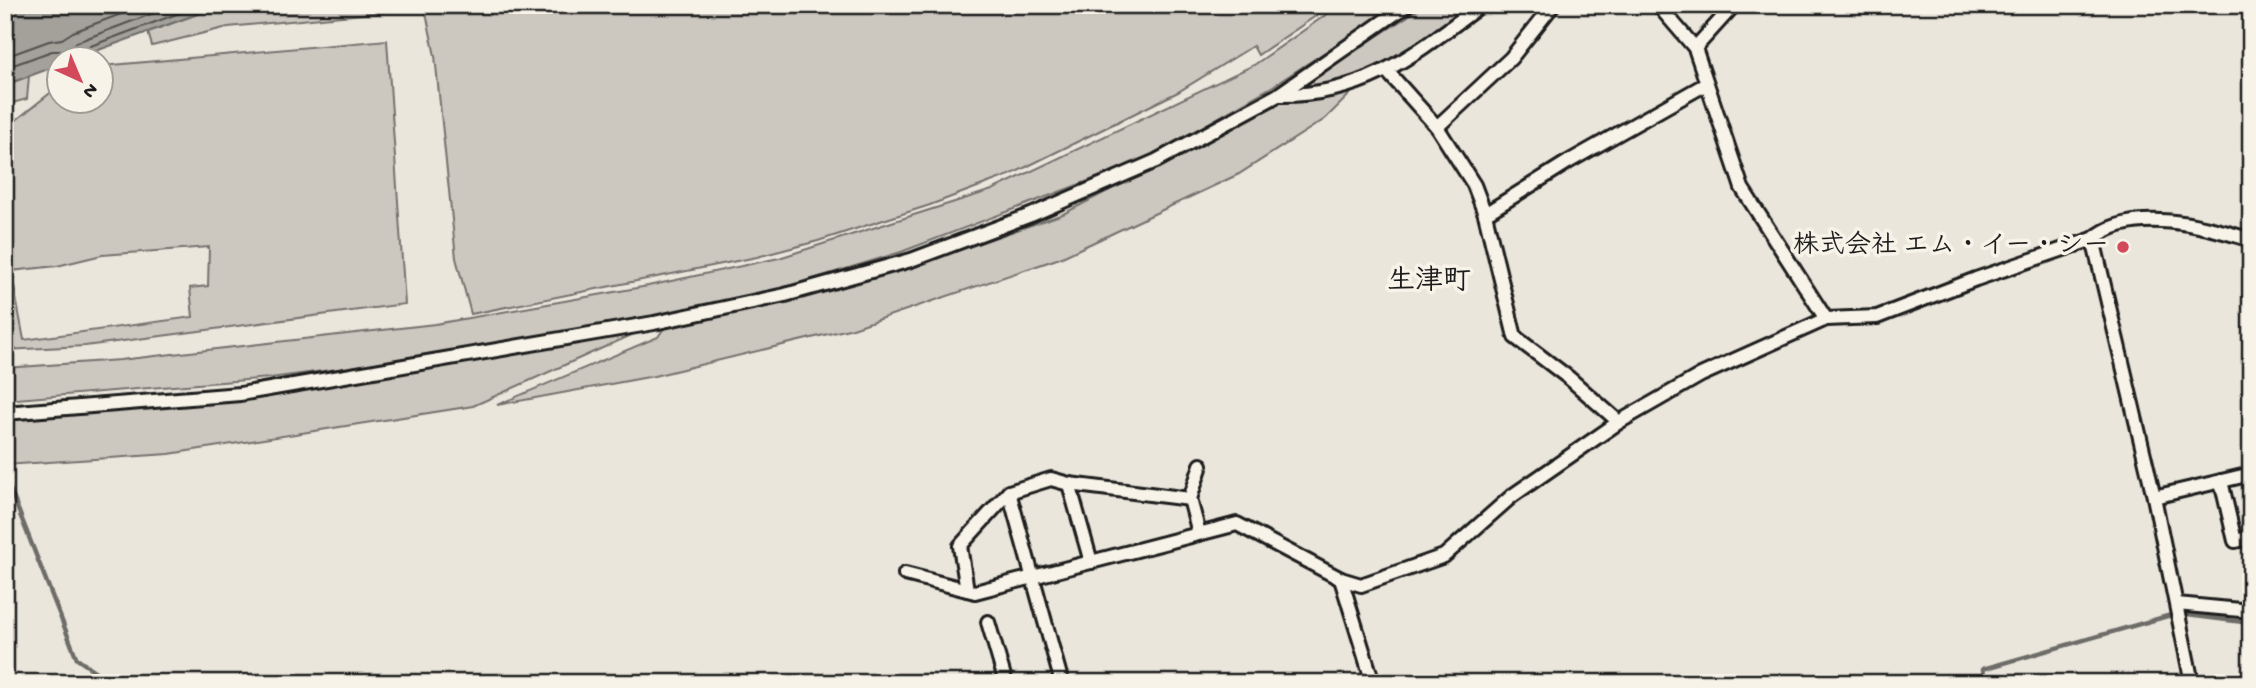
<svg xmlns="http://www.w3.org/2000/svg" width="2256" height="688" viewBox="0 0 2256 688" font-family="'Gochi Hand','Klee One',sans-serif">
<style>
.green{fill:#ccc8c0;stroke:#74726e;stroke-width:2;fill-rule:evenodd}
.water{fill:#a3a19a;stroke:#6d6c68;stroke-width:2}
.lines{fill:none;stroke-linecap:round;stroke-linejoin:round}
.shore{stroke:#52514e;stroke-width:2}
.stream{stroke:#6d6c68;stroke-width:4.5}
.minor-casing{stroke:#1c1c1c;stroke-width:18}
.minor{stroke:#f7f3e8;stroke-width:12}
.poi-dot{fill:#d1495b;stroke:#f7f3e8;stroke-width:2.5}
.labels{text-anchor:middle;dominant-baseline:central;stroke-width:7;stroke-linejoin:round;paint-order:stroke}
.poi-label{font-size:26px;font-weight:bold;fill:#1c1c1c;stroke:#f7f3e8;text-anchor:end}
.neighbourhood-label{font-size:28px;font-weight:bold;fill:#1c1c1c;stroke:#f7f3e8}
</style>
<rect width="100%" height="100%" fill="#eae6dc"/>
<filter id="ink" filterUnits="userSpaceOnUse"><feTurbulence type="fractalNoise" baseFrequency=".0143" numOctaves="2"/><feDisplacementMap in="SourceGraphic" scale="14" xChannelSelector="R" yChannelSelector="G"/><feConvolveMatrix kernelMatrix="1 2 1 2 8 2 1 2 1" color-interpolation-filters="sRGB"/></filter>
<g filter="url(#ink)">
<g class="green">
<polygon points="222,5 1332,5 1258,55 1253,46 1178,92 1012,174 930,205 818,241 757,257 471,314 456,258 435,56 425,8 228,27 152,46 148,32"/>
<polygon points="1340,5 1397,5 1273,86 1146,159 901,252 790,286 657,316 443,355 270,378 5,400 5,368 120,360 435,324 648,286 779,258 992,190 1254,65"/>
<polygon points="1425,5 1473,5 1386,67 1320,88 1295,90"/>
<path d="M387,40L405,304L85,346L5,350V129L59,86L60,102H102V66ZM209,247L208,286L190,288L193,317L24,340L11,271L57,266L102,255Z"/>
<polygon points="29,76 27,99 5,105 5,85"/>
<polygon points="1356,88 1325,119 1239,174 1060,258 853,328 654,376 497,405 658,337 666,325 911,267 1063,214 1281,102 1316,100"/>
<polygon points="636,333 473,406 169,454 5,465 5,417 245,401"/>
</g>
<polygon class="water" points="5,5 222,5 74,59 60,60 59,65 5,85"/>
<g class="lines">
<g class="shore">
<polyline points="5,57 49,41 62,39 73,32 145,5"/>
<polyline points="75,60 76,54 80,50 201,5"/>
<polyline points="5,68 52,51 66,51 77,42 175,5"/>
</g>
<g class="stream">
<polyline points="5,484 8,484 77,659 112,683"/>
<polyline points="1985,683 1983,669 2171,615 2187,615 2251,623"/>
</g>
<defs>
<g id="minor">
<polyline points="1658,5 1695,48 1742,188 1826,319"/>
<polyline points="1695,48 1734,5"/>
<polyline points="1387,71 1437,127 1474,185 1485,214 1515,337 1569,378 1619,422"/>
<path d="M1279,95C1366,96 1415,54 1481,5"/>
<polyline points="1437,127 1511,58 1553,5"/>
<polyline points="1485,214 1568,162 1706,84"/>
<polyline points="2093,239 2154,497 2192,683"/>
<polyline points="5,413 240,394 654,323 785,295 911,260 1031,215 1156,161 1278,95 1407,5"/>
<polyline points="2221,481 2235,541 2251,538"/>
<polyline points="1069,484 1091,562"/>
<polyline points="1009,492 1062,683"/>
<polyline points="2154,497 2251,474"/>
<polyline points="1199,533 1190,499 1201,465"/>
<path d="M905,574L975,592L1237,524L1341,579L1361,585L1444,556L1512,496L1619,422L1701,375L1826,319L1877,317L1976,279L2093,239C2132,205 2207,226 2251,240"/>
<polyline points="1341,579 1373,683"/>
<polyline points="967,590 960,546 1009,492 1051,479 1069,484 1190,499"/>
<polyline points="2177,604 2251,611"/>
<polyline points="988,622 1006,683"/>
</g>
</defs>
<use href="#minor" class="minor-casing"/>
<use href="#minor" class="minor"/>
</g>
</g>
<circle class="poi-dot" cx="2123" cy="247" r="7"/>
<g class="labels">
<g class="poi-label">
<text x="2109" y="247">株式会社 エム・イー・シー</text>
</g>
<g class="neighbourhood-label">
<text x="1429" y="282">生津町</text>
</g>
</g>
<rect width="2256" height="688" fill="none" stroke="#f7f3e8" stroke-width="28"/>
<rect x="14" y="14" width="2228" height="660" fill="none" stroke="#1c1c1c" stroke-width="2.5" filter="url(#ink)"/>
<g transform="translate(80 80) rotate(136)"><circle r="33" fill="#f7f3e8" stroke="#9f9d96" stroke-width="2"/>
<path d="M0-5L12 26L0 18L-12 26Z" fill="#d1495b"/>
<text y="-10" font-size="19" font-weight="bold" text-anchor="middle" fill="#1c1c1c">N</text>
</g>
</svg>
